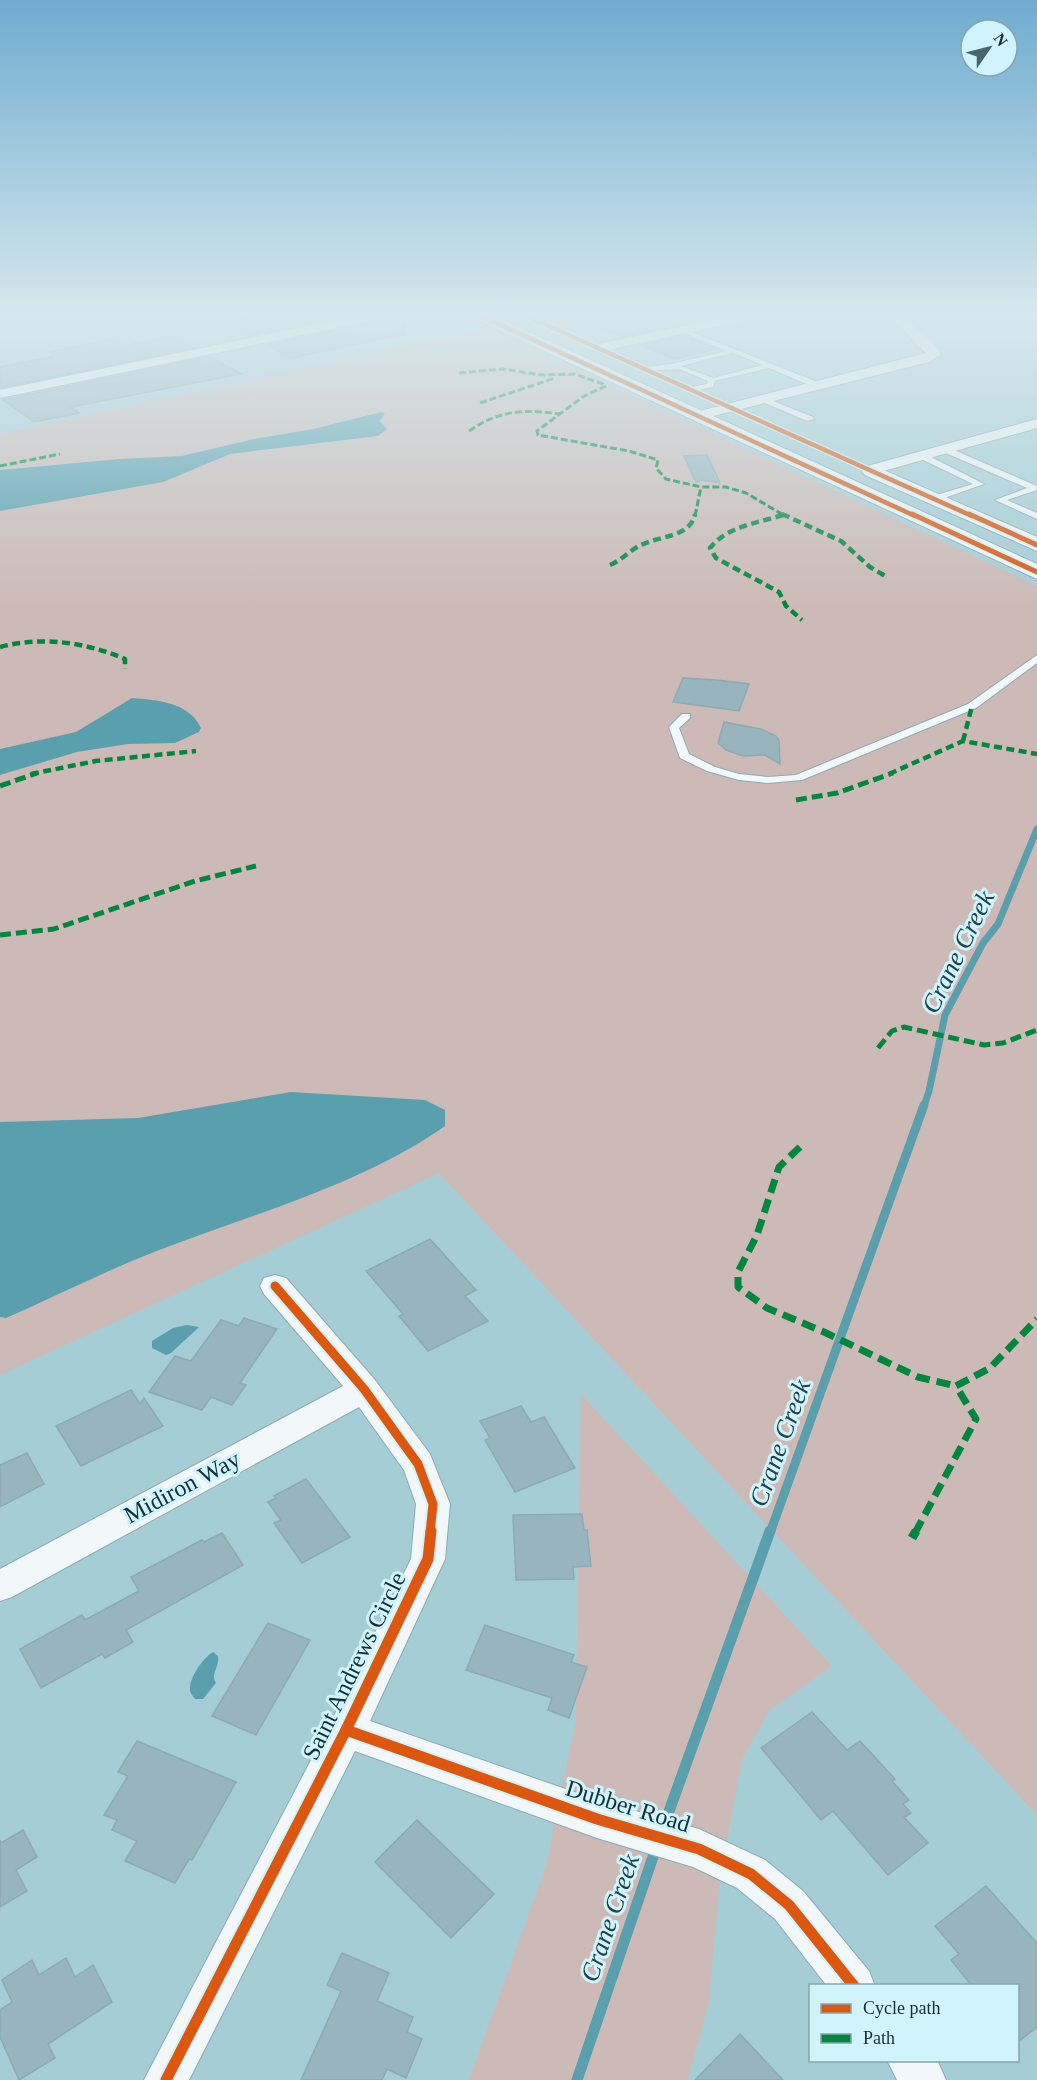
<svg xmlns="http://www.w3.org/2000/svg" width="1037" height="2080" viewBox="0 0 1037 2080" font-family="'Times New Roman',serif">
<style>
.green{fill:#cdbab6}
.water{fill:#599fad}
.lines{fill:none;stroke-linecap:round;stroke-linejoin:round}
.stream-far2{stroke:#599fad;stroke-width:7}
.stream-far1{stroke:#599fad;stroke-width:9}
.stream{stroke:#599fad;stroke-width:11}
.building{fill:#98b5bf;stroke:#8daab4;stroke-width:1.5}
.service-casing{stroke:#8cabb2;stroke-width:2}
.minor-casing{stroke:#8cabb2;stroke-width:2}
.primary-casing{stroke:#8cabb2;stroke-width:2}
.service{fill:#f2f8f9;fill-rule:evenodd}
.minor{fill:#f2f8f9;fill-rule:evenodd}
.primary{fill:#f2f8f9;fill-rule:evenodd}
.quiet-far4{stroke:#00873e;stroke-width:3;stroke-dasharray:7 3;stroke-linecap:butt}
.quiet-far3{stroke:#00873e;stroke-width:4.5;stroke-dasharray:8 4.5;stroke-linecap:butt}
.quiet-far2{stroke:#00873e;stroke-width:5;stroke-dasharray:11 5;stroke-linecap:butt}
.quiet-far1{stroke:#00873e;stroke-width:7;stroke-dasharray:14 7;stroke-linecap:butt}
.quiet{stroke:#00873e;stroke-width:9;stroke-dasharray:18 9;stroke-linecap:butt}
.cycleway-far3-casing{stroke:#d1f4fc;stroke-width:7}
.cycleway-far2-casing{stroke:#d1f4fc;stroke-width:8}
.cycleway-far1-casing{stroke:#d1f4fc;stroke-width:13}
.cycleway-casing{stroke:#d1f4fc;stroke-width:15}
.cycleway-far3{stroke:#dd570e;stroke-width:4.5}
.cycleway-far2{stroke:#dd570e;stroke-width:5}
.cycleway-far1{stroke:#dd570e;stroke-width:9}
.cycleway{stroke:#dd570e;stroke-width:11}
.labels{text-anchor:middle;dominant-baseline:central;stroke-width:6;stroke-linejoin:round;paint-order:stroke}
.near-street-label{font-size:24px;fill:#123037;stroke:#d1f4fc}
.near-water-label{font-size:26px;font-style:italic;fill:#1e444c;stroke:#d1f4fc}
</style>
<rect width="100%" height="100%" fill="#a5cdd6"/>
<g class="green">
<polygon points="489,328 1037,586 1037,1815 439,1173 0,1375 0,434"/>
<polygon points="581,1394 832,1666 769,1711 742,1759 720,1878 709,2002 688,2080 469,2080 546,1866 576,1720"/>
</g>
<g class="water">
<polygon points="381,412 385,413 380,421 387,429 378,436 230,454 163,482 0,511 0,470 120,459 182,456 254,439 313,429"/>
<path d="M132,698C157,700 189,702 201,728L199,732L175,743L128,744L77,752L0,775V749L76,732Z"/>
<path d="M291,1092L425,1100L445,1110V1126C367,1181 267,1210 178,1243C119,1264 63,1293 6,1318L0,1317V1122L138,1118Z"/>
<polygon points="187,1325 199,1327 171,1353 166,1355 152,1348 152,1341 173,1328"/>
<path d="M213,1652L218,1656C220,1666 210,1674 216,1683L203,1699H195C193,1697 190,1692 190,1690C189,1678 203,1658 213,1652Z"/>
</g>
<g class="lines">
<polyline class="stream-far2" points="924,1106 929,1091 945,1015 983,943 998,924 1037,829"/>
<polyline class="stream-far1" points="770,1533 924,1105"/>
<g class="stream">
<polyline points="663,1828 770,1531"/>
<polyline points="577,2080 657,1845"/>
</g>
</g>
<g class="building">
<polygon points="263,314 354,314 251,335 230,320"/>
<polygon points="392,314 404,314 406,334 290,358 267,345 384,320"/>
<polygon points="568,314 624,314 641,321 650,319 668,327 622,337"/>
<polygon points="171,336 192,348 0,388 0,367 55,356 50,352 113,339 124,346"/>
<polygon points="685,336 716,349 674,359 641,345"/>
<polygon points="209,357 241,374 71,407 79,413 34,422 3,400"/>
<polygon points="707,455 720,483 703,480 696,482 684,456"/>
<polygon points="683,678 717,680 749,684 739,711 673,702"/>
<polygon points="724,722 761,729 776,736 779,740 780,764 765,755 743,756 726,750 718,743"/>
<polygon points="430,1239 476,1290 465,1296 488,1321 428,1351 399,1316 403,1314 366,1271"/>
<polygon points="244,1318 277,1329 240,1383 246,1385 232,1405 211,1397 202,1410 149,1392 175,1356 191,1361 221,1320 239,1326"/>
<polygon points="131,1390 140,1404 144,1398 163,1426 81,1466 56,1426"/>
<polygon points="521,1406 531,1422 544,1417 575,1468 515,1492 485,1440 490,1438 480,1421"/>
<polygon points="27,1453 44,1484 0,1507 0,1465"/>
<polygon points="306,1479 350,1537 302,1563 274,1523 281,1520 268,1502 276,1498 274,1496"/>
<polygon points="582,1514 584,1530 587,1530 591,1566 573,1567 574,1579 516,1580 513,1515"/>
<polygon points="222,1533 243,1565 126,1630 133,1642 105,1658 102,1654 41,1688 20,1649 82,1615 85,1620 139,1591 131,1577 202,1540 204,1542"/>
<polygon points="268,1623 310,1640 256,1735 212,1716"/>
<polygon points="485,1625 574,1655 571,1662 587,1667 569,1718 548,1710 552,1698 466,1670"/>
<polygon points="812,1712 847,1750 860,1741 895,1779 892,1781 909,1800 903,1804 911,1813 904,1817 928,1843 888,1875 833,1811 821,1820 761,1748"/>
<polygon points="137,1741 236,1782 192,1860 189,1859 175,1883 125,1861 137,1841 112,1830 117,1820 104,1815 128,1776 118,1772"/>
<polygon points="417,1820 494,1894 451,1938 375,1862"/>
<polygon points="23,1830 37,1857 16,1870 27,1891 0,1907 0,1840 1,1843"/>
<polygon points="986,1886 1037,1943 1037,2027 1017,2043 1017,1986 972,1986 951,1960 959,1954 935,1926"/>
<polygon points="342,1953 389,1973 377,2001 413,2017 407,2032 422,2039 406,2078 387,2069 382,2080 301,2080 341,1991 327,1985"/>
<polygon points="66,1958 75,1977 93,1965 112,2002 48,2044 55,2058 19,2080 0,2037 0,2010 12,2002 2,1980 32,1960 39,1975"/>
<polygon points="740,2034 783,2080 695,2080"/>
</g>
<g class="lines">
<defs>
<g id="service">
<path d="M682,328L820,383L821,385L814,387L769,368L715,381L713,387L691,392H688V388L707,384L708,381L679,369L642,371L641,369L645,367L671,364L726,351L680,331ZM733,353L763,365L713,378L681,366Z"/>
<polygon points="761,396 813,417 814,419 807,421 758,400 758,396"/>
<polygon points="941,447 947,447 1037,486 1037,490 1007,500 1037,513 1037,519 995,500 1027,488 941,451"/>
<polygon points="917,453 923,453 984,484 936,501 930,501 930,497 973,484 917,457"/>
<polygon points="1037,655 1037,663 976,708 802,780 768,783 739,780 707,771 680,758 669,727 682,714 690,714 690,718 679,728 689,754 715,767 739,774 768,777 796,775 968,704"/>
</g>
<g id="minor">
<polygon points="365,314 390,314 384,318 0,398 0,390"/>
<polygon points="740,314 764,314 758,318 598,352 591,348 598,344"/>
<polygon points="887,314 901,314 933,342 941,354 929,362 697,420 690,416 692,413 926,353"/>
<polygon points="1037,419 1037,428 869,475 861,470 864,467"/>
<polygon points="275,1275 286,1278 375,1380 430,1454 450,1504 445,1559 370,1721 597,1800 699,1829 765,1860 803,1891 869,1971 875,1986 827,1986 775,1919 737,1888 693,1867 597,1838 355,1751 189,2080 144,2080 333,1718 411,1559 416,1504 404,1470 359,1407 12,1597 0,1601 0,1569 343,1386 264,1294 260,1286 264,1278"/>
<polygon points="887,2060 937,2060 946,2080 897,2080"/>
</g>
<g id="primary">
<polygon points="469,314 490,314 1037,564 1037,579 471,317"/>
<polygon points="872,465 1037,537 1037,551 865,475 862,471 865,467"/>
</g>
</defs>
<use href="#service" class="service-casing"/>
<use href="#minor" class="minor-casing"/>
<use href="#primary" class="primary-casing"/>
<use href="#service" class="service"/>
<use href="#minor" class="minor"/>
<use href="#primary" class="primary"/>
<g class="quiet-far4">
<polyline points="459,373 503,369 542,375 575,374 603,384 606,386 584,396 537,431 538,435 629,451 658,460 656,468 666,479 701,487 726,487 746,493 785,516"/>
<polyline points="480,403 555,378"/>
<path d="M469,431C499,410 525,409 560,414"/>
<polyline points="0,466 60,454"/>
<polyline points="695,516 701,487"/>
<polyline points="780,516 783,515"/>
</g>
<g class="quiet-far3">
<polyline points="782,514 841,541 870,567 887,577"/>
<path d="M783,515C758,523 727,526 710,548L716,558L779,592L786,606L802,620"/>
<path d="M610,565C622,560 630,550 641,545C659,536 691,537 695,514"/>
<path d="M0,647C42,636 85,642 125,659V669"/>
<polyline points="963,741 972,706"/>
<polyline points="31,774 96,761 196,751"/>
<polyline points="889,774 963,741 1037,754"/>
</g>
<g class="quiet-far2">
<polyline points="0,786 37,773"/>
<polyline points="796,800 837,793 893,773"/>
<polyline points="0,935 54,929 195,881 256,866"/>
<polyline points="878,1048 892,1031 904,1027 984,1045 1003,1043 1037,1030"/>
</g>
<g class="quiet-far1">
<polyline points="800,1147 779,1167 757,1235 738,1272 738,1287 767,1308 824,1332 918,1377 956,1386"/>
<polyline points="915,1533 976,1419 956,1386 990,1368 1037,1319"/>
</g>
<polyline class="quiet" points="912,1538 916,1531"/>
<defs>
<g id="cycleway-far3">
<polyline points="477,314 915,516"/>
<polyline points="522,314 972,516"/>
</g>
<g id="cycleway-far2">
<polyline points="912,514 1037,572"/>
<polyline points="969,514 1037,545"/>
</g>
<polyline id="cycleway-far1" points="275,1286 364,1389 418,1464 433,1504 430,1533"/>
<g id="cycleway">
<polyline points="346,1730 597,1819 699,1849 751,1874 789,1905 854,1986"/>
<polyline points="166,2080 346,1730 428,1559 431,1531"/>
</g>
</defs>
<use href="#cycleway-far3" class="cycleway-far3-casing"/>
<use href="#cycleway-far2" class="cycleway-far2-casing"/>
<use href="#cycleway-far1" class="cycleway-far1-casing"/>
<use href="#cycleway" class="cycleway-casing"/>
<use href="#cycleway-far3" class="cycleway-far3"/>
<use href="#cycleway-far2" class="cycleway-far2"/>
<use href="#cycleway-far1" class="cycleway-far1"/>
<use href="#cycleway" class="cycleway"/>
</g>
<linearGradient id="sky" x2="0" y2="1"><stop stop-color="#6facd0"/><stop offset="0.52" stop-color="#d6e8ed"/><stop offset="1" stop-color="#d6e8ed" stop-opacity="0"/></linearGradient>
<rect width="1037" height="605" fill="url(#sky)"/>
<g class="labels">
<g class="near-street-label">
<text transform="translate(182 1487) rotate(-28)">Midiron Way</text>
<text transform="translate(354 1666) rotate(-64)">Saint Andrews Circle</text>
<text transform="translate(628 1806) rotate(17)">Dubber Road</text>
</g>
<g class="near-water-label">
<text transform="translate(958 952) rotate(-64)">Crane Creek</text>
<text transform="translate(780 1443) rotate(-70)">Crane Creek</text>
<text transform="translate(610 1918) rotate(-71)">Crane Creek</text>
</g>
</g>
<rect x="809" y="1984" width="210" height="78" fill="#d1f4fc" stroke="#85a6ad" stroke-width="1.5"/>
<rect x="821" y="2004" width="30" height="9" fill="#dd570e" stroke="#85a6ad" stroke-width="1.5"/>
<text x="863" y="2014" font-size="18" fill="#123037">Cycle path</text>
<rect x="821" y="2034" width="30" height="9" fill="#00873e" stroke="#85a6ad" stroke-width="1.5"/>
<text x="863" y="2044" font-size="18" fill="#123037">Path</text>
<g transform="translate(989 48) rotate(55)"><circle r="28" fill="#d1f4fc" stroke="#85a6ad" stroke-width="1.5"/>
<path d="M0-4.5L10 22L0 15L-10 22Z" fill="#45676f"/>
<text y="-9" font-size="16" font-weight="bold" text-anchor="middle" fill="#123037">N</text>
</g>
</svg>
